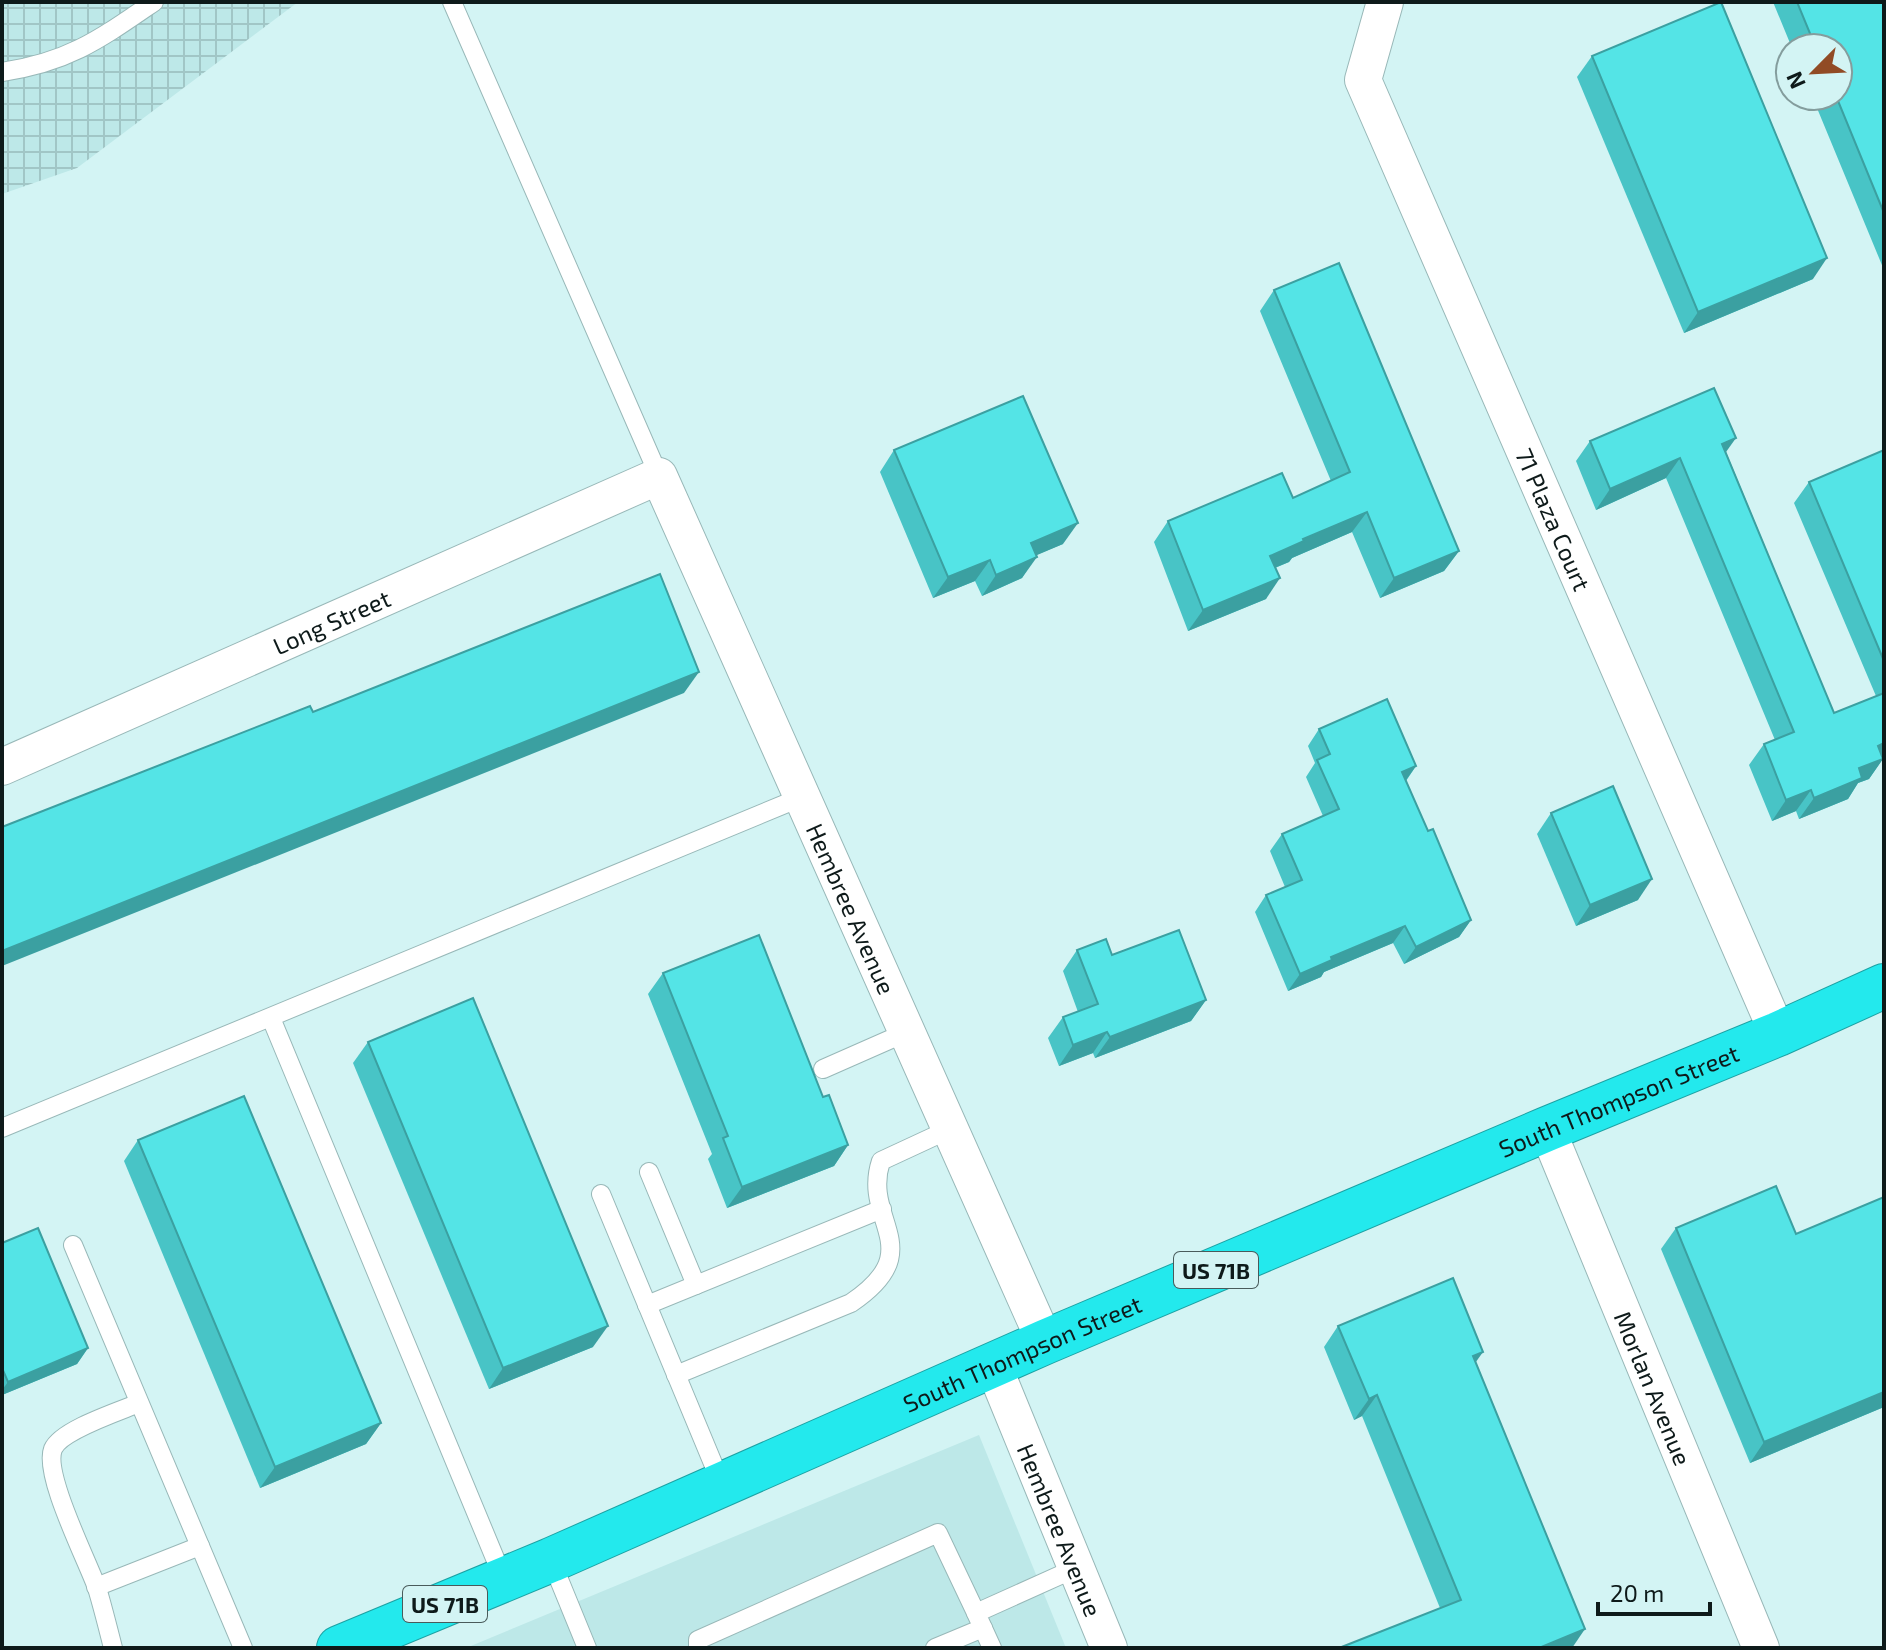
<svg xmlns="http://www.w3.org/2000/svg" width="1886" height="1650" viewBox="0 0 1886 1650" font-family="'Exo 2',sans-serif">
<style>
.built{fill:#bde8e8}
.industrial{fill:url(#industrial-grid)}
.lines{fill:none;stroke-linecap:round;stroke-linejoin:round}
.lane-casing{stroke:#98b8b8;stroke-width:20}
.street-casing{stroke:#98b8b8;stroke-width:38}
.highway-casing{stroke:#1ca1a3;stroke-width:46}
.lane{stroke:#fff;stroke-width:18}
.street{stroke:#fff;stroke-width:36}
.highway{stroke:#23e9ed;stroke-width:44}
.wall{fill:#48c4c6}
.shaded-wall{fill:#3ba0a1}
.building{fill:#54e4e6;stroke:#3ba0a1;stroke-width:2}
.labels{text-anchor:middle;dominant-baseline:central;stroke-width:8;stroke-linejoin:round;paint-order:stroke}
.shield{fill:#d3f4f4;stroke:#495b5b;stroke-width:2}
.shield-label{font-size:22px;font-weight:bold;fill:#0e1a1a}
.street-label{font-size:24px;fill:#0e1a1a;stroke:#d3f4f4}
</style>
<defs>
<pattern id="industrial-grid" width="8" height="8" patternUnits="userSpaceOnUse" patternTransform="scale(2)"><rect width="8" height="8" fill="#bde8e8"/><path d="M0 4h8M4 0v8" fill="none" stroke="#a1c6c6"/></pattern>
</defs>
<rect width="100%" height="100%" fill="#d3f4f4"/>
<polygon class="built" points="979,1435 1066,1648 466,1648"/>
<polygon class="industrial" points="2,2 298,2 77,168 2,194"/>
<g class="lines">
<defs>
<g id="lane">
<polyline points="452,2 659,476"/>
<path d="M2,72C69,62 100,39 154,2"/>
<polyline points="271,1018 504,1580"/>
<polyline points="823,1069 907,1032"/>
<polyline points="2,1128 802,797"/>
<polyline points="649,1172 696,1285"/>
<polyline points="601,1194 722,1485"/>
<polyline points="73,1245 243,1648"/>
<polyline points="647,1305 882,1209"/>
<path d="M676,1375L851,1303C931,1249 861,1221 881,1161L950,1129"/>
<polyline points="551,1560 587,1648"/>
<polyline points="96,1587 200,1546"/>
<path d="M113,1648C108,1628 103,1608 97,1588C87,1560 43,1474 53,1449C61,1430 120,1411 139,1403"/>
<polyline points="698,1648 698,1640 938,1533 976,1613"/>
<polyline points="935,1648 983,1628"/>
<polyline points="992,1648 976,1613 1076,1568"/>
</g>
<g id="street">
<path id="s1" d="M1385,2L1363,80L1778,1034"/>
<path id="s2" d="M2,767L659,476L1045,1342"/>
<path id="s3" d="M1547,1129L1761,1648"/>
<path id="s4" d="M993,1365L1109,1648"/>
</g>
<g id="highway">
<path id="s5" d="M339,1648L551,1560L1045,1342L1547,1129L1778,1034L1884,986"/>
</g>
</defs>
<use href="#lane" class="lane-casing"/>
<use href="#street" class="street-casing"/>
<use href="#highway" class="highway-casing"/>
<use href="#lane" class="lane"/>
<use href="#street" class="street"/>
<use href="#highway" class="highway"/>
</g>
<g class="wall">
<polygon points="1773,2 1884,2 1884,270 1812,96 1838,96 1838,48 1792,48"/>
<polygon points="1592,56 1813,279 1684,333 1577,77"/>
<polygon points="1274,290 1459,551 1444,571 1380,598 1352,532 1292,558 1289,562 1275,568 1266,599 1188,631 1154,542 1168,521 1293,498 1331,481 1260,311"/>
<polygon points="1590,441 1726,452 1834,713 1876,696 1794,503 1809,482 1884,450 1884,757 1869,779 1858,783 1848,799 1799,819 1796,811 1772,821 1749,765 1764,744 1775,740 1666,478 1596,510 1576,461"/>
<polygon points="894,450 1063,544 1036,555 1022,578 982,596 975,581 933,598 880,472"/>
<polygon points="1319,729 1416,766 1406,781 1428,831 1471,920 1459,937 1404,964 1393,943 1324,972 1321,977 1288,991 1255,912 1266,895 1285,887 1270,851 1282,834 1323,816 1306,777 1315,763 1308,746"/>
<polygon points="1551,813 1638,900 1576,926 1537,834"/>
<polygon points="1077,950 1112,955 1206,1000 1191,1021 1095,1058 1093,1053 1059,1066 1048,1038 1063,1017 1078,1012 1063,971"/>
<polygon points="663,973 823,1097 848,1145 834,1166 727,1208 708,1159 712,1154 648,994"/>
<polygon points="368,1042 593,1347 489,1389 353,1063"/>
<polygon points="138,1140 381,1423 366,1444 260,1488 124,1161"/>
<polygon points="1676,1228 1796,1234 1884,1407 1750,1463 1661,1249"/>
<polygon points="2,1243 88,1348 77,1364 2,1395"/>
<polygon points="1338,1326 1476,1363 1585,1629 1440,1608 1362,1416 1354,1420 1324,1347"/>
</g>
<g class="shaded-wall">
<polygon points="1827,258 1813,279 1684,333 1698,312"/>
<polygon points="1736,438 1721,459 1722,444"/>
<polygon points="1680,458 1666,478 1596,510 1610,489"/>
<polygon points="1367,512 1352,532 1292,558 1289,562 1255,576 1270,556 1303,539"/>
<polygon points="1078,523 1063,544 1016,564 1031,543"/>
<polygon points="1459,551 1444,571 1380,598 1394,578"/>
<polygon points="1037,557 1022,578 982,596 996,575"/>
<polygon points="990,560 975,581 933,598 948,577"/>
<polygon points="1280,578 1266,599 1188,631 1203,610"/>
<polygon points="699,672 684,693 2,966 2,951"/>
<polygon points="1884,743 1884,757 1863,766 1878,746"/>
<polygon points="1883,759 1869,779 1858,783 1848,799 1799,819 1814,798 1859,768"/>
<polygon points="1416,766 1404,783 1402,772"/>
<polygon points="1811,790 1796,811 1772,821 1786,800"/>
<polygon points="1652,879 1638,900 1576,926 1590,905"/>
<polygon points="1471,920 1459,937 1404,964 1416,947"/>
<polygon points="1405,926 1393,943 1324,972 1321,977 1288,991 1300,974 1331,957"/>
<polygon points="1206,1000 1191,1021 1095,1058 1110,1037"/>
<polygon points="1107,1032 1093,1053 1059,1066 1073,1045"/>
<polygon points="848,1145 834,1166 727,1208 742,1187"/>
<polygon points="608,1326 593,1347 489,1389 503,1368"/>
<polygon points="88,1348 77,1364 2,1395 2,1390 8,1382"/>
<polygon points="1483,1352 1468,1373 1473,1356"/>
<polygon points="1884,1392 1884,1407 1750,1463 1764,1442"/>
<polygon points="1377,1395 1362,1416 1354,1420 1369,1399"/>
<polygon points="381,1423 366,1444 260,1488 275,1467"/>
<polygon points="1585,1629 1572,1648 1539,1648"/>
</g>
<g class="building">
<polygon points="1721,2 1827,258 1698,312 1592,56"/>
<polygon points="1797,2 1884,2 1884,213 1836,96 1838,96 1838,48 1816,48"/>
<polygon points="1339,263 1459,551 1394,578 1367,512 1303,539 1304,541 1270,556 1280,578 1203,610 1168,521 1282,473 1293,498 1350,472 1274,290"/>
<polygon points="1714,388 1736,438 1722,444 1834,713 1884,693 1884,743 1878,746 1883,759 1859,768 1862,778 1814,798 1811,790 1786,800 1764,744 1794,732 1680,458 1610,489 1590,441"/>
<polygon points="1023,396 1078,523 1031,543 1037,557 996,575 990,560 948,577 894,450"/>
<polygon points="1884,450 1884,661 1809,482"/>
<polygon points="660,574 699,672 2,951 2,827 310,706 313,712"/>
<polygon points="1387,699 1416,766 1402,772 1428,831 1433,829 1471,920 1416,947 1405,926 1331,957 1332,960 1300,974 1266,895 1302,880 1282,834 1339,809 1317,760 1330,754 1319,729"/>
<polygon points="1613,786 1652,879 1590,905 1551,813"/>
<polygon points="1179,930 1206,1000 1110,1037 1107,1032 1073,1045 1063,1017 1098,1004 1077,950 1106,939 1112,955"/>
<polygon points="759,935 823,1097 829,1095 848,1145 742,1187 723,1138 728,1136 663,973"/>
<polygon points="473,998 608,1326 503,1368 368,1042"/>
<polygon points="244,1096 381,1423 275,1467 138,1140"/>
<polygon points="1776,1186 1796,1234 1884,1197 1884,1392 1764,1442 1676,1228"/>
<polygon points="38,1228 88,1348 8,1382 2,1368 2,1243"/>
<polygon points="1453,1278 1483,1352 1473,1356 1585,1629 1539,1648 1339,1648 1461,1600 1377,1395 1369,1399 1338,1326"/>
</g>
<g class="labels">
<g class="shield">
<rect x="1174" y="1252" width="84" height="36" rx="6"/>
<rect x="403" y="1586" width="84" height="36" rx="6"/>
</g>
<g class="shield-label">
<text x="1216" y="1270">US 71B</text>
<text x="445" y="1604">US 71B</text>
</g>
<g class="street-label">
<text stroke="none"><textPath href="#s1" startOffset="560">71 Plaza Court</textPath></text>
<text stroke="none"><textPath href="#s2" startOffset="360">Long Street</textPath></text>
<text stroke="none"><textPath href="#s2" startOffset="1192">Hembree Avenue</textPath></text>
<text stroke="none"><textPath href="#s5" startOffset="1392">South Thompson Street</textPath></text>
<text stroke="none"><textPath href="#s5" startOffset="744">South Thompson Street</textPath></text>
<text stroke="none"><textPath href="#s3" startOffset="280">Morlan Avenue</textPath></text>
<text stroke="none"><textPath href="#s4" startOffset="178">Hembree Avenue</textPath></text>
</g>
</g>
<rect width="1886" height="1650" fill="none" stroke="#0e1a1a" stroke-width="8"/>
<g transform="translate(1814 72) rotate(246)"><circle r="38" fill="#d3f4f4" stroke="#849d9d" stroke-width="2"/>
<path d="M0-6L14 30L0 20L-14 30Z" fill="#914b25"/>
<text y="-12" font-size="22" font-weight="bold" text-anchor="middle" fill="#0e1a1a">N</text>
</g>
<path d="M1598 1602v12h112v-12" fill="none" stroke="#0e1a1a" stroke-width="4"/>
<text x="1610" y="1602" font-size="24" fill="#0e1a1a" stroke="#d3f4f4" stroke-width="6" paint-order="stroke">20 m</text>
</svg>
